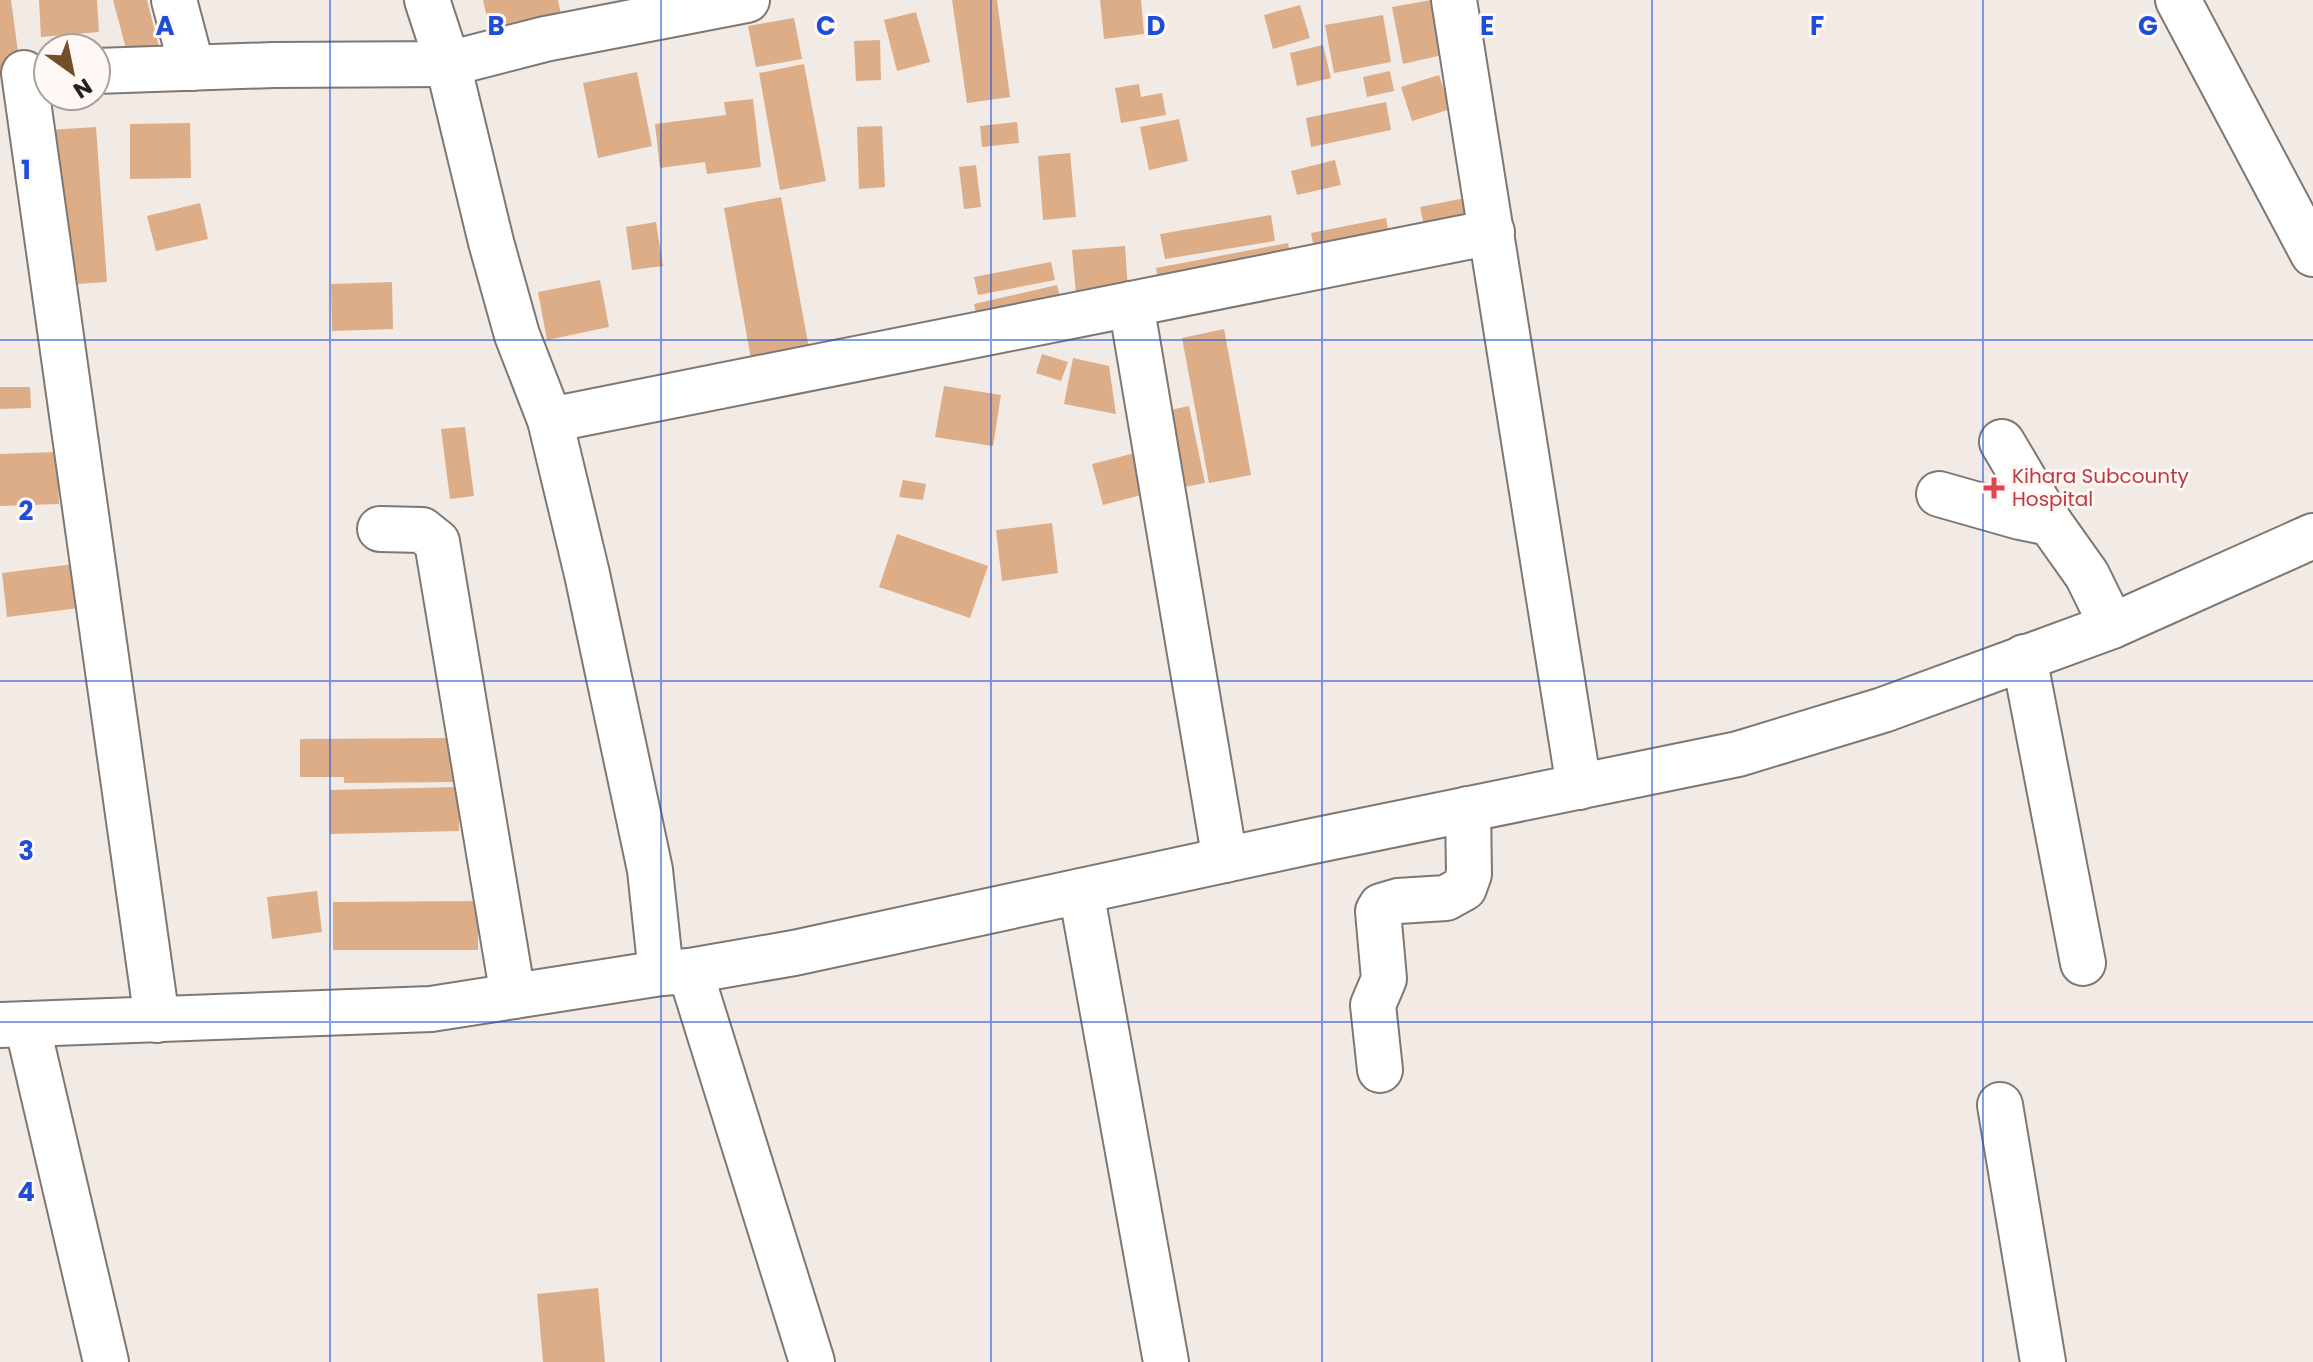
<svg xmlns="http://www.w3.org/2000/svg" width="2313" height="1362" viewBox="0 0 2313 1362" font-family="Poppins,sans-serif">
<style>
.building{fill:#ddad88}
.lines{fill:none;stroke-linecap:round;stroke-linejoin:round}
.minor-casing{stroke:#7e7772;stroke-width:48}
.minor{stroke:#fff;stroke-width:44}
.grid{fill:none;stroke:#1d4ed8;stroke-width:2;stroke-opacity:0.55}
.health-dot{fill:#e0444e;stroke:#fef7f3;stroke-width:3}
.labels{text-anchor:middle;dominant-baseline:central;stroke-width:6;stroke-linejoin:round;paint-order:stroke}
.health-label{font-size:20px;fill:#be3a42;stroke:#fef7f3;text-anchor:start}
.grid-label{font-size:26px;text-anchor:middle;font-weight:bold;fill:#1d4ed8;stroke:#fef7f3;stroke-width:6;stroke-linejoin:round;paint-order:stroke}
</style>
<rect width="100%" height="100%" fill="#f2eae4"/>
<g class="building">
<polygon points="0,0 11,0 20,67 0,70"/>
<polygon points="39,0 97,0 99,32 41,37"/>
<polygon points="113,0 147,0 162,59 131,67"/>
<polygon points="483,0 558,0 561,14 490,31"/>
<polygon points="952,0 997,0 1010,97 967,103"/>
<polygon points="1100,0 1141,0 1144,34 1104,39"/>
<polygon points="1431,0 1442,55 1403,64 1392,7"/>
<polygon points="1300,5 1310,38 1273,49 1264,15"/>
<polygon points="916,12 930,62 897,71 884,20"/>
<polygon points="1383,15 1391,62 1334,73 1325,25"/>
<polygon points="794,18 802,59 756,67 748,26"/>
<polygon points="880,40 881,80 856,81 854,41"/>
<polygon points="1323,45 1331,78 1297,86 1290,53"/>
<polygon points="804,64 826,181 780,190 759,73"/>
<polygon points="1390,71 1394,91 1367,97 1363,77"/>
<polygon points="637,72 652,146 598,158 583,83"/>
<polygon points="1439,75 1451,109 1412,121 1401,87"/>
<polygon points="1139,84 1141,97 1162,93 1166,115 1121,123 1115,88"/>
<polygon points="753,99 761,167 707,174 705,162 660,168 655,124 726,115 724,102"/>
<polygon points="1386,102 1391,130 1311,147 1306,118"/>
<polygon points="1179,119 1188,161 1149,170 1140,127"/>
<polygon points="1017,122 1019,143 982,147 980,126"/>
<polygon points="190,123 191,178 130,179 130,124"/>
<polygon points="882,126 885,187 859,189 857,127"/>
<polygon points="96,127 107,282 61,285 49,130"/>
<polygon points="1070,153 1076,217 1043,220 1038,156"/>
<polygon points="1335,160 1341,185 1297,195 1291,171"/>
<polygon points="976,165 981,207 964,209 959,167"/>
<polygon points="781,197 809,348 751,359 724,208"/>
<polygon points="1465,198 1470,225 1426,235 1420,207"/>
<polygon points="200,203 208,239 156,251 147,216"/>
<polygon points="1271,215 1275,241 1165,259 1160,234"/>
<polygon points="1386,218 1390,240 1315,254 1311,233"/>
<polygon points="656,222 663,266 632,270 626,227"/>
<polygon points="1288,243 1292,263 1159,288 1156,268"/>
<polygon points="1125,246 1128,290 1076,294 1072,250"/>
<polygon points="1051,262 1055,280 978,295 974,277"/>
<polygon points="600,280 609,327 547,340 538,292"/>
<polygon points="392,282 393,329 332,331 331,284"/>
<polygon points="1057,285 1062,306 979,325 974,304"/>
<polygon points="1224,329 1251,475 1209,483 1182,338"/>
<polygon points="1042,354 1068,362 1061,381 1036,373"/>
<polygon points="1073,358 1109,366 1116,414 1064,404"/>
<polygon points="944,386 1001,395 993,446 935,437"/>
<polygon points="0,387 30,387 31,408 0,409"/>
<polygon points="1189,406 1205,483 1170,490 1156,413"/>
<polygon points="465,427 474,496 450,499 441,429"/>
<polygon points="57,452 59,504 0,506 0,454"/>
<polygon points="1139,452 1149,493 1103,505 1092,464"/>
<polygon points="903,480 926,484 923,500 899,497"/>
<polygon points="1052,523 1058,573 1002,581 996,530"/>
<polygon points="897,534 988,566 970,618 879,587"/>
<polygon points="82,563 87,607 7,617 2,573"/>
<polygon points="457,738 457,782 344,783 344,777 300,777 300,739"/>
<polygon points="459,787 459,831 330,834 330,790"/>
<polygon points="317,891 322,932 272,939 267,897"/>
<polygon points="478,901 478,950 333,950 333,902"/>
<polygon points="598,1288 605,1362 543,1362 537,1294"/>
</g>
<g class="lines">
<defs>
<g id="minor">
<polyline points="174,0 192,68"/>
<polyline points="427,0 448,64 491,242 517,335 550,420 587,574 650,870 661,973"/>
<polyline points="1454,0 1579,787"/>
<polyline points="2178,0 2313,254"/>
<polyline points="96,71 273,65 448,64 545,39 747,0"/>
<polyline points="24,73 157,1020"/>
<polyline points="1131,304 1225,860"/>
<polyline points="550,420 1492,232"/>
<polyline points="1939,494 2020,517 2050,523 2002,442"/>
<polyline points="2050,523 2087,575 2112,626"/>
<polyline points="380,529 422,530 437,542 513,996"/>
<polyline points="2024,657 2083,963"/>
<polyline points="1081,891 1166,1362"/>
<polyline points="690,971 812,1362"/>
<polyline points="27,1024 106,1362"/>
<polyline points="0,1025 431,1009 661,973 690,971 794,953 1308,842 1738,754 1883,710 2112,626 2313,536"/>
<polyline points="1380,1070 1373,1005 1384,979 1378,911 1381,906 1398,901 1446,898 1464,888 1469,874 1468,809"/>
<polyline points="2000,1105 2043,1362"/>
</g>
</defs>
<use href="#minor" class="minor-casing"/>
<use href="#minor" class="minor"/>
</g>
<path class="grid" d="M330,0V1362M661,0V1362M991,0V1362M1322,0V1362M1652,0V1362M1983,0V1362M0,340H2313M0,681H2313M0,1022H2313"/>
<path class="health-dot" d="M1990 476h8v8h8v8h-8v8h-8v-8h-8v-8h8z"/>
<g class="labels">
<g class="health-label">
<text x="2012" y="476">Kihara Subcounty<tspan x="2012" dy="23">Hospital</tspan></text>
</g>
</g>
<g class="grid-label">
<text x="165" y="35">A</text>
<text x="496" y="35">B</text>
<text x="826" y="35">C</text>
<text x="1156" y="35">D</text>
<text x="1487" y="35">E</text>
<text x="1817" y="35">F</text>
<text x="2148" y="35">G</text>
<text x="26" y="179">1</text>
<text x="26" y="520">2</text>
<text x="26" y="860">3</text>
<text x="26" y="1201">4</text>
</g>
<g transform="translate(72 72) rotate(147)"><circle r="38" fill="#fef7f3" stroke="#a7a19e" stroke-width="2"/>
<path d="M0-6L14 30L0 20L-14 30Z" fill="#734e29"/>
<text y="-12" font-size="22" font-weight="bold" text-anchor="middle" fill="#24211f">N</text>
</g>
</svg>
